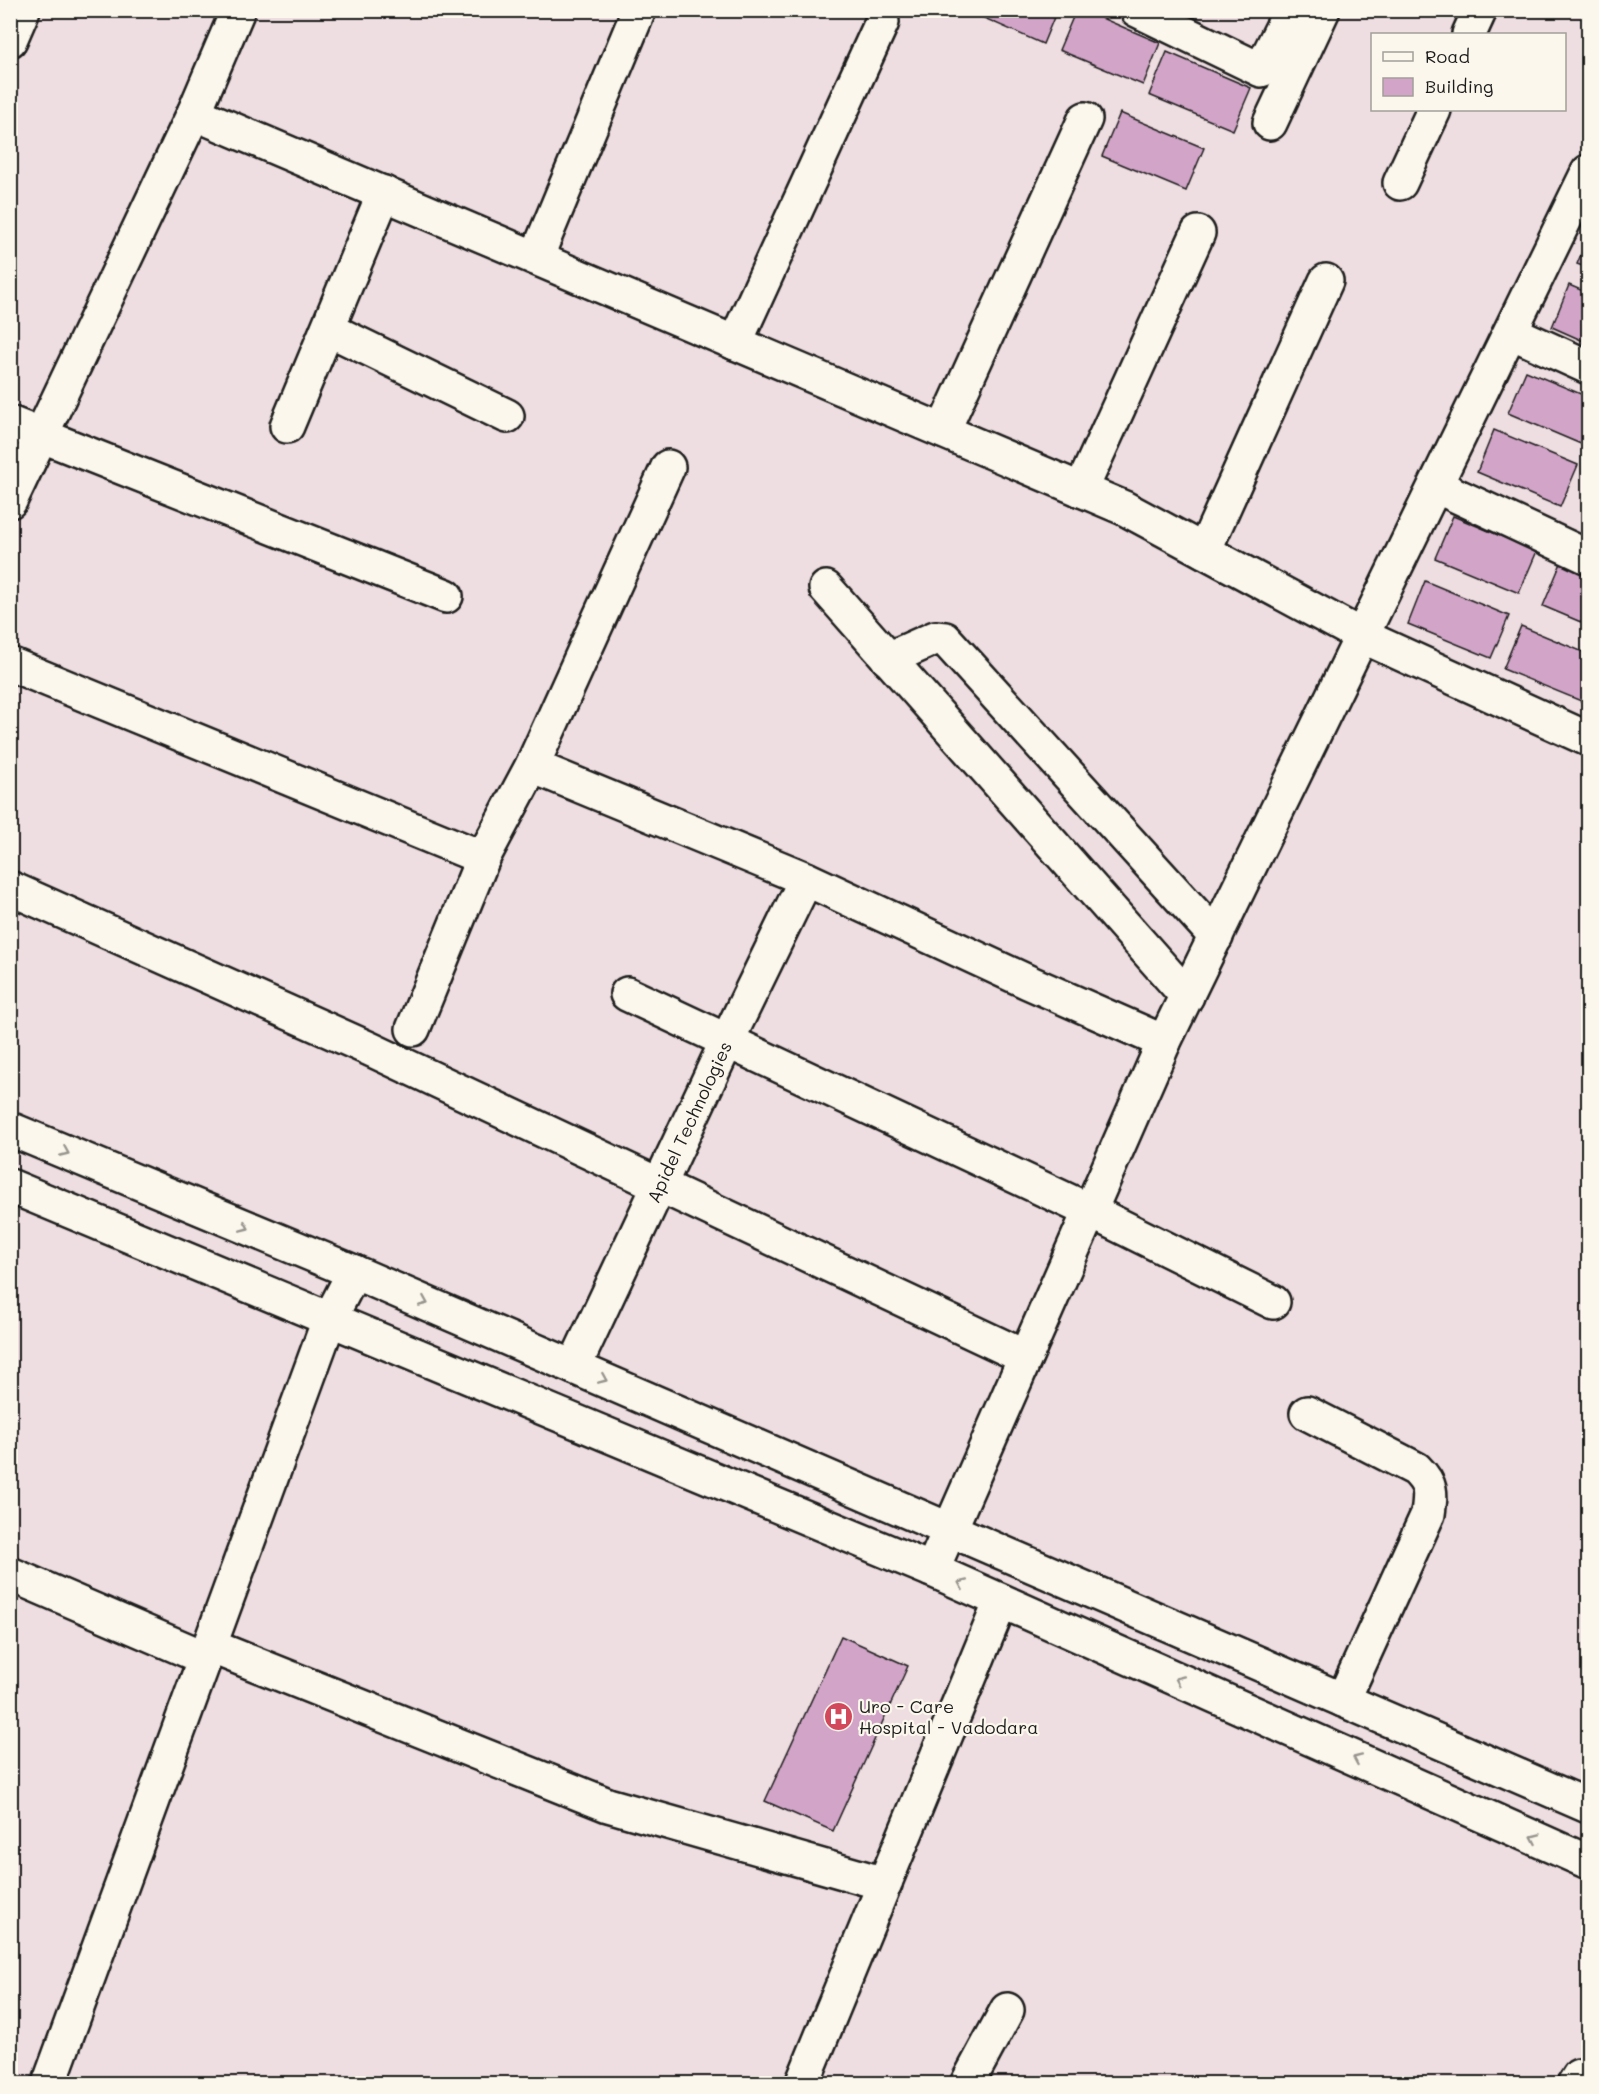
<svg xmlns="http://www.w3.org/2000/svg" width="1599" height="2094" viewBox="0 0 1599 2094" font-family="Mali,sans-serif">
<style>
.building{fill:#d2a5c8;stroke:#1c1c1c;stroke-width:1.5}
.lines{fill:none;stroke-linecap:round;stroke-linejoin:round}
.minor-casing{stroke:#1c1c1c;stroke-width:38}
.tertiary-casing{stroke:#1c1c1c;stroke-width:38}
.secondary-casing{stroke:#1c1c1c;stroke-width:38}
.minor{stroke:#fbf7ec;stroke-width:33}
.tertiary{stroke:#fbf7ec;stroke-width:33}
.secondary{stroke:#fbf7ec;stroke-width:33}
.oneway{stroke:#97948e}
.labels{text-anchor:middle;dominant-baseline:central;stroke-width:4.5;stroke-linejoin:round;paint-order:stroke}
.street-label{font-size:18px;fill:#1c1c1c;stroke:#fbf7ec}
.poi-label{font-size:18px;fill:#1c1c1c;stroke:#fbf7ec;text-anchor:start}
</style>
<rect width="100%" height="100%" fill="#efdee1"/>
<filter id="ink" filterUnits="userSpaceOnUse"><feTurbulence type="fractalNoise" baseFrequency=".0167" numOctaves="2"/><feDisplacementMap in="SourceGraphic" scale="12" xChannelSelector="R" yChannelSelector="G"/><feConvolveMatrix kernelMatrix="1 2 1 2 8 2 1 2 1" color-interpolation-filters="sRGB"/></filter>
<g filter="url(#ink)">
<g class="building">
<polygon points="966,10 1057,10 1043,44"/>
<polygon points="1076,10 1083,10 1160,43 1143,85 1059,50"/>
<polygon points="1167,52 1251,88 1233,130 1149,95"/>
<polygon points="1120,113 1204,148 1186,191 1102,156"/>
<polygon points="1588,237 1588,268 1577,264"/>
<polygon points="1569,285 1588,293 1588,343 1552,327"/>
<polygon points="1526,371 1588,397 1588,447 1508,413"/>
<polygon points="1494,430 1578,465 1560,507 1477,472"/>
<polygon points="1453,516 1537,551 1519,593 1435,558"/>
<polygon points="1561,563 1588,575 1588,625 1543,606"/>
<polygon points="1425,581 1509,616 1491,658 1408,624"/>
<polygon points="1521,626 1588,654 1588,698 1586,703 1503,669"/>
<polygon points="841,1636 908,1666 833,1831 765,1801"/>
</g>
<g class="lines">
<defs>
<g id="minor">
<polyline points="1137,10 1261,70 1291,10"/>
<polyline points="1469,34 1480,10"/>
<polyline points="10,40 23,10"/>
<polyline points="1270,123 1323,10"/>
<polyline points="1400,183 1434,110"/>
<polyline points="536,258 639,10"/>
<polyline points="328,329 507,416"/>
<polyline points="1511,332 1588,367"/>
<polyline points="735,343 882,22"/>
<polyline points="10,423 446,596"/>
<polyline points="287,426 384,193"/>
<polyline points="943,431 1085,119"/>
<polyline points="1436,486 1588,557"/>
<polyline points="1081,490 1198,233"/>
<polyline points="1204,551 1326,281"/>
<polyline points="826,588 1187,996"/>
<polyline points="888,659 935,638 945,639 1216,937"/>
<polyline points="10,664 483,858 532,766 806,879 1028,982 1164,1042"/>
<polyline points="532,766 668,467"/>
<polyline points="10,888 370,1049 1025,1357"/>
<polyline points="627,994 1090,1211 1273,1302"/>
<polyline points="413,1029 483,858"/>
<polyline points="574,1367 727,1041 806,879"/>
<path d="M1307,1413L1416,1469C1432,1485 1431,1492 1428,1514L1343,1700"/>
<polyline points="10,1574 205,1658"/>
<polyline points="210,1646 608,1805 885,1884"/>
<polyline points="49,2084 329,1320 354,1272"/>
<polyline points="802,2084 1001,1601"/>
<polyline points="967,2084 1007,2010"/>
<polyline points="1574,2084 1579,2076"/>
</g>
<g id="tertiary">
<polyline points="194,113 1124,508 1362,636 1588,739"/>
<polyline points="10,501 194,113 238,10"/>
<polyline points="932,1570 1164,1042 1588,172"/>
</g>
<g id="secondary">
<polyline points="10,1129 354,1272 1588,1806"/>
<polyline points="10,1186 932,1570 1588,1862"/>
</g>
</defs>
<use href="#minor" class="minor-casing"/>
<use href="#tertiary" class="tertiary-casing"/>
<use href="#secondary" class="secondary-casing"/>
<use href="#minor" class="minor"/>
<use href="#tertiary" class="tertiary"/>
<use href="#secondary" class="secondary"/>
</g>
<defs><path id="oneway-chevron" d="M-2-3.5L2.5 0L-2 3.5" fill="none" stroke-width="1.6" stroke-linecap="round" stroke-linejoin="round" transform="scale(1.5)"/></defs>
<g class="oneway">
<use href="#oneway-chevron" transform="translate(65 1152) rotate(23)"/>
<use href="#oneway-chevron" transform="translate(245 1227) rotate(23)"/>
<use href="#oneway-chevron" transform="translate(424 1302) rotate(23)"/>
<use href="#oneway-chevron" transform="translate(603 1379) rotate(23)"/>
<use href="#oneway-chevron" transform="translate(962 1584) rotate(-156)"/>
<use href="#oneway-chevron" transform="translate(1179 1680) rotate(-156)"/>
<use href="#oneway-chevron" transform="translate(1357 1759) rotate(-156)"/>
<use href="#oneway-chevron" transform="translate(1535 1838) rotate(-156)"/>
</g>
</g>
<defs>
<symbol id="hospital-disc" viewBox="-11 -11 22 22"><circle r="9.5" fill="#d1495b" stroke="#fbf7ec"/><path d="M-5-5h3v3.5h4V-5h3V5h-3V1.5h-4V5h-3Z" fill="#fff"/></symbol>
</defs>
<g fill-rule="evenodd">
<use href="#hospital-disc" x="822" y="1700" width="33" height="33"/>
</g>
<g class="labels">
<g class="street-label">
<text transform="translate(689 1122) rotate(-65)">Apidel Technologies</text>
</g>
<g class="poi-label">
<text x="859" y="1706">Uro - Care<tspan x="859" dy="21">Hospital - Vadodara</tspan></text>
</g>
</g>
<rect width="1599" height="2094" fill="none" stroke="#fbf7ec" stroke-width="36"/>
<rect x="18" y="18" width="1563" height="2058" fill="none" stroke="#1c1c1c" stroke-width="2" filter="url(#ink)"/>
<rect x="1371" y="33" width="195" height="78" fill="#fbf7ec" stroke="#a29f99" stroke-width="1.5"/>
<rect x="1383" y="52" width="30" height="9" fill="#fbf7ec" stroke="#a29f99" stroke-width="1.5"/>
<text x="1425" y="63" font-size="18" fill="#1c1c1c">Road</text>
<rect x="1383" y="78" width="30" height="18" fill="#d2a5c8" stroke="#a29f99" stroke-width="1.5"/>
<text x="1425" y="93" font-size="18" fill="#1c1c1c">Building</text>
</svg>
